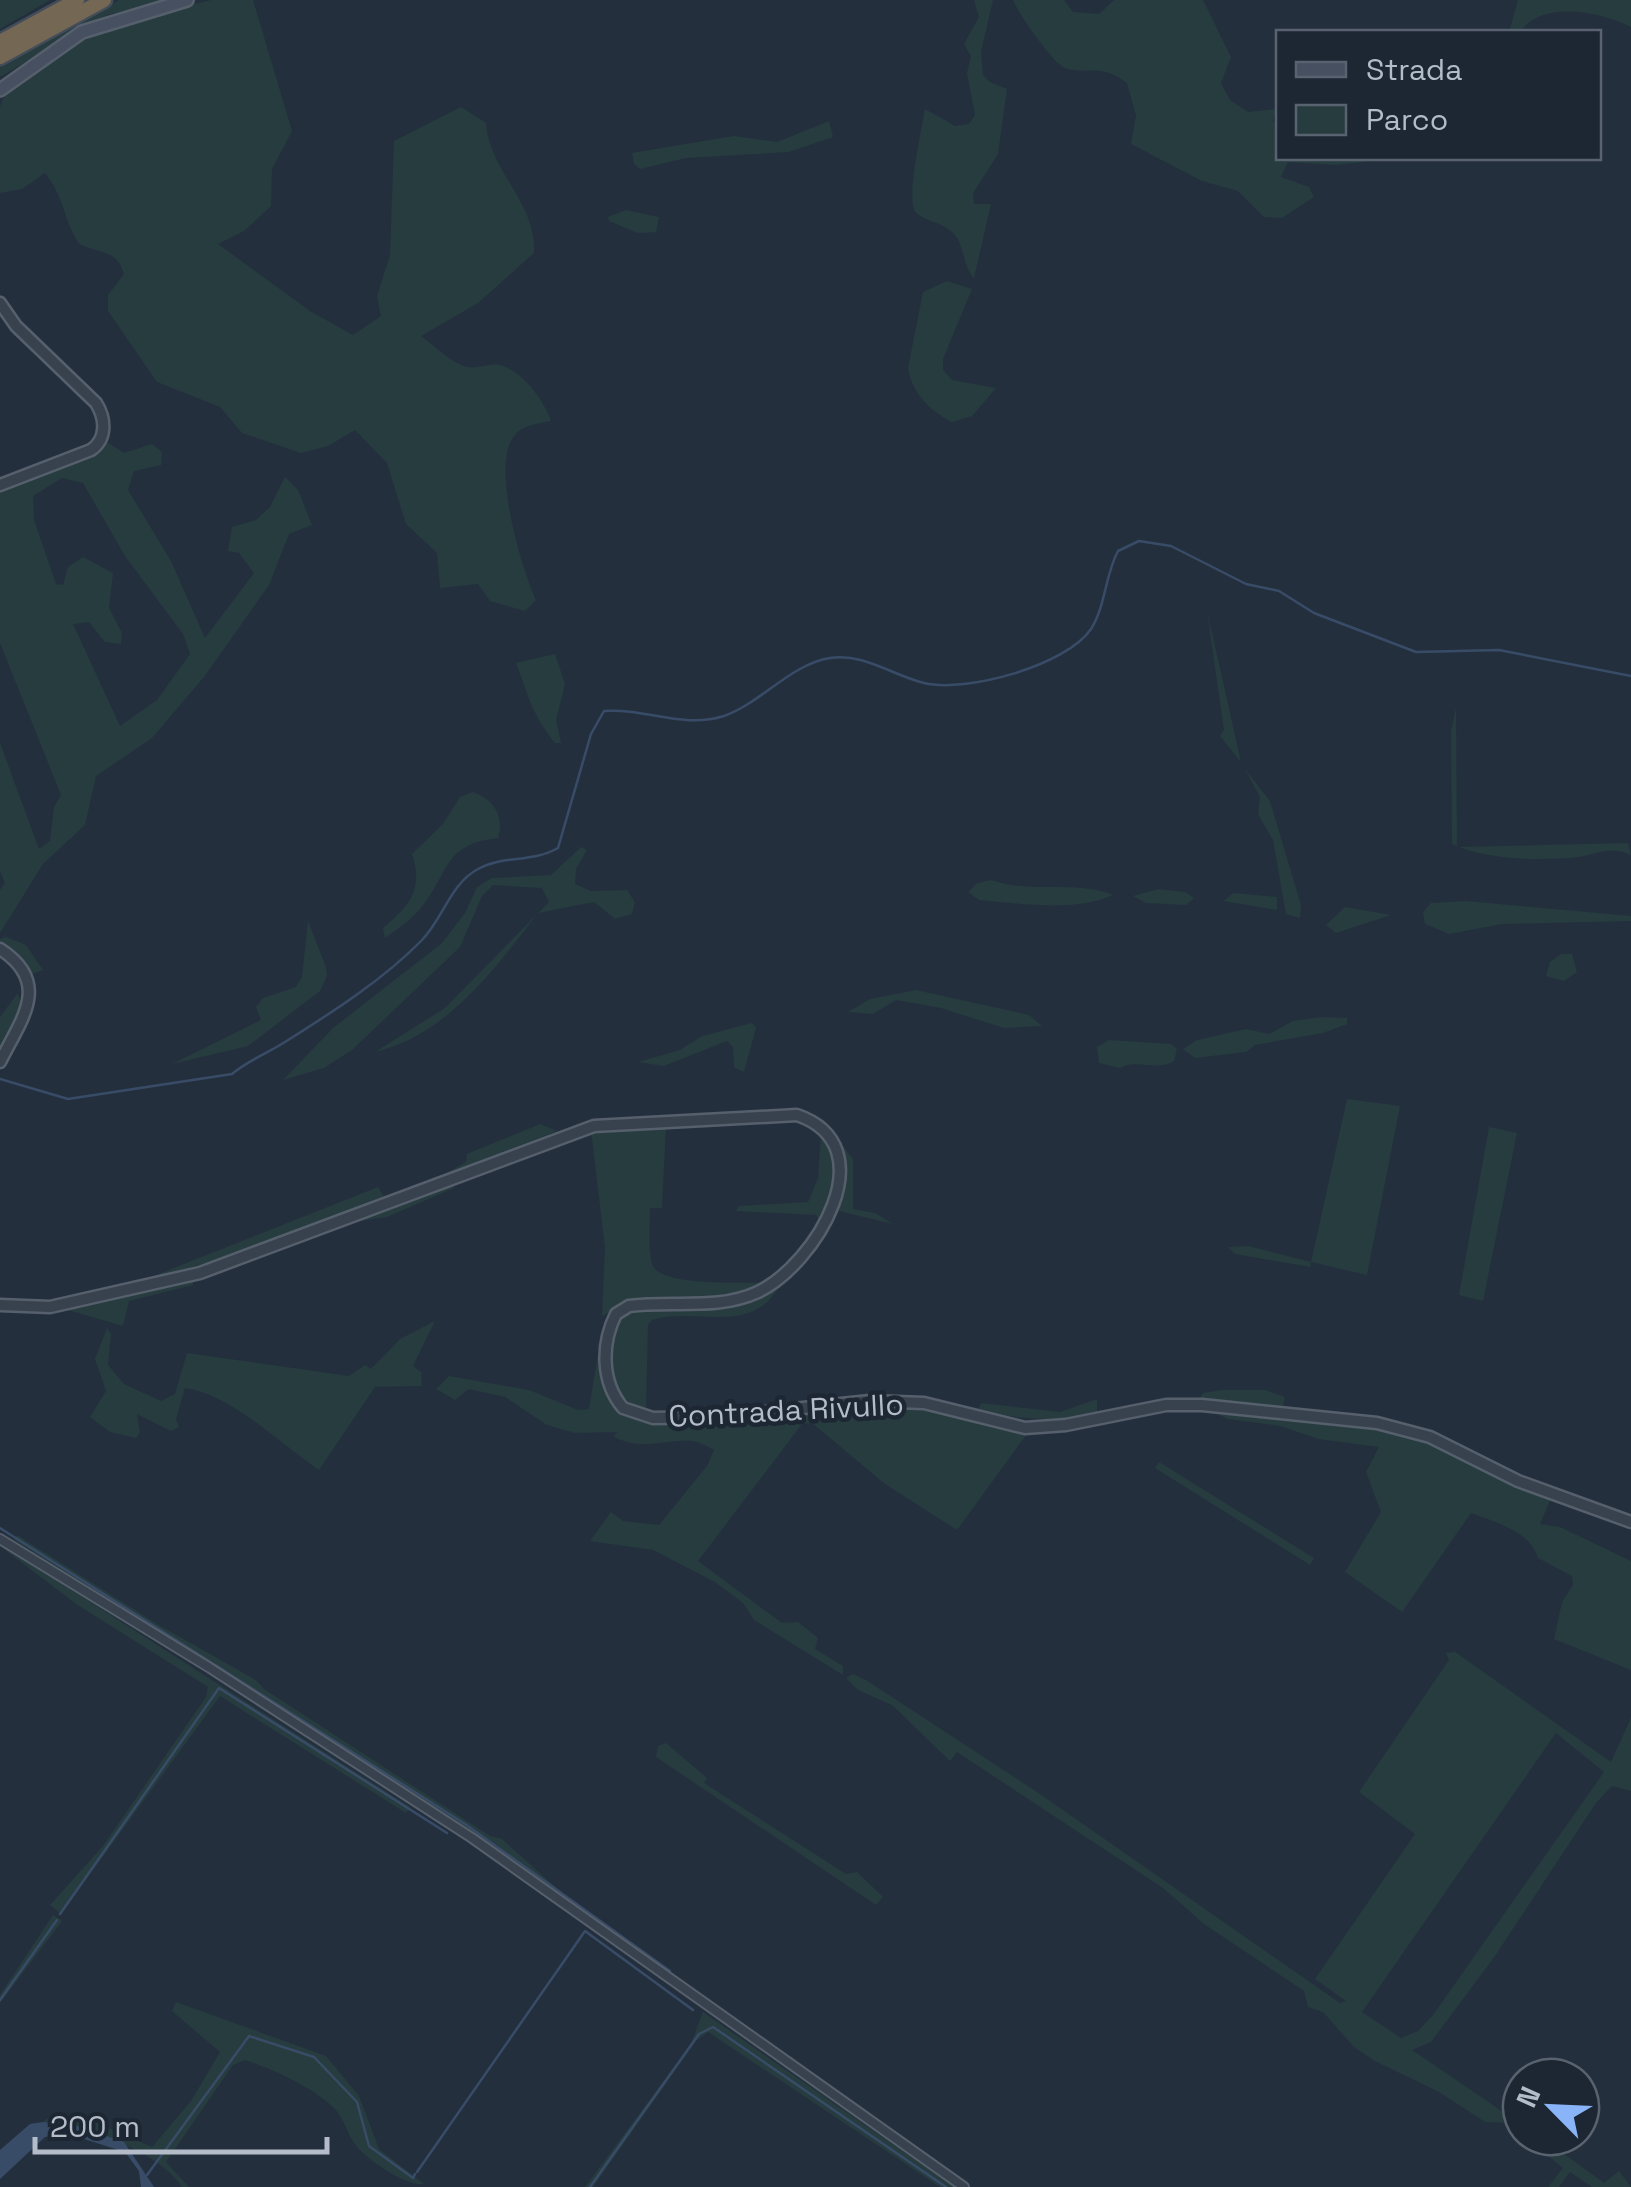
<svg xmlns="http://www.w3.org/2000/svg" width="1631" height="2187" viewBox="0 0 1631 2187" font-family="'Space Grotesk',sans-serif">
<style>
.green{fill:#263c3f;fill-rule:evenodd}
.water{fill:#394c67}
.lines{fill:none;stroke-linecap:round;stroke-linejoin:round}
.stream{stroke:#394c67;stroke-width:2.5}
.minor-casing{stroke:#565f6c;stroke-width:12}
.tertiary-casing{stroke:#565f6c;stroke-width:15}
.secondary-casing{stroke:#565f6c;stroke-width:16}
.motorway-casing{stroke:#434c59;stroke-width:19}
.minor{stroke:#38414e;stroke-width:8}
.tertiary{stroke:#38414e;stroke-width:10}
.secondary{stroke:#465061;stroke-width:11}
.motorway{stroke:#746855;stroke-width:14}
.labels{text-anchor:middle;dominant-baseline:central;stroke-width:9;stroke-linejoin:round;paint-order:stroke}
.street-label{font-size:30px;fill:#b4bcc9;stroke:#1d2633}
</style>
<rect width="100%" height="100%" fill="#242f3e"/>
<g class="green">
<polygon points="0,0 50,0 0,29"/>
<polygon points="119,0 171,0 107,15 0,77 0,66"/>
<path d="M211,0H253L292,131L272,169L271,206L244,231L218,244L310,311L353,335L381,316L377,296L390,255L394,141L461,107L486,123C489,171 537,203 534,253L478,303L421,336C435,346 451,363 467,367C478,369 489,363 499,365C522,370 544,400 551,421C535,424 519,425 511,441C494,474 521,567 536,600L525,611L490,601L478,584L440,588L437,553L406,524L387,463L355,430L328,446L301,453L242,433L220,407L157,382L108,311V295L124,274C117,249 100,254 79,244C63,219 65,198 45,173L22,189L0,193C0,168 0,131 0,107C17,50 160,12 211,0Z"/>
<path d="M974,0H993L981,52L983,75L990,82L1007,89L998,154L973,193L974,204H991L974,278C963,267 965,248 955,235C943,221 923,222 915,211C906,197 922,128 925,109L955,126L969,124L975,115L967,73L971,56L964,44L979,17Z"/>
<path d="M1013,0H1064L1073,12L1099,14L1114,0H1203L1231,57L1221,83L1230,100L1248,112L1277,109L1273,121L1278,122V158H1400L1336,165L1288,162L1281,177L1309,187L1314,197L1282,218L1264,217L1238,191L1202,181L1131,144L1136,115L1127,83C1098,62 1091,76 1065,68C1054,64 1019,15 1013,0Z"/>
<path d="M1518,0H1631V27C1600,11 1541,0 1520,32H1509Z"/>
<polygon points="829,121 833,137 789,152 686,158 640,169 634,164 632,153 734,136 777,142"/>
<polygon points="626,210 659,217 656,232 638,233 609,221 608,217"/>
<path d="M947,281L972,289L943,359V370L952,380L996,388L972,416L952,422C930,411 912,393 908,368L923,292Z"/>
<path d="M104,440L124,453L152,444L162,452L161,465L134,471L128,490L171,561L205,638L254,573L239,553L228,551L232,527L256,520L270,507L285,477L298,490L312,525L289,534L269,585L204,677L152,738L96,776L85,825L43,864L0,933V890L5,883L0,871V743L39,849L50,841L54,807L61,795L0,643V487ZM62,478L83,483L125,556L183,634L190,654L157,700L120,726L73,624L89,622L105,642L121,644L122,633L109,608L113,573L83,557L68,567L63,585L56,584L34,520L33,496Z"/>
<polygon points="1207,611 1241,762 1220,736 1224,730"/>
<path d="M555,654L565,684L556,720L561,743H555C531,712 530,700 516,663Z"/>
<path d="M1456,708L1457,847L1628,843L1631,855C1607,844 1593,857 1570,858C1531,860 1487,860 1452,844L1451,731Z"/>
<polygon points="1245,769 1270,801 1301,905 1300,918 1286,914 1273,840 1258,814 1260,797"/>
<path d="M473,792C493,799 505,816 498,838C443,844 450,872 421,908C411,920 397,929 385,938L383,928C409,906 424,890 412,854L443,824L460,797Z"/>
<path d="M581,847L587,850L576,869L575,884L591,891L627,890L635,902L632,914L615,919L594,902L538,913C494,970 447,1035 375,1052L445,1008L549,902L542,888L493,885L482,896L460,947L352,1050L324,1068L283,1080L333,1028L442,943L465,913L477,887L492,878L551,875Z"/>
<path d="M991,880C1030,894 1075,880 1113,895C1075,912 1022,904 979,900L968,892L977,883Z"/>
<polygon points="1158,889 1185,892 1194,898 1186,905 1146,903 1133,896"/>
<polygon points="1233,893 1277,897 1277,910 1224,901"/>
<polygon points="1466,901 1631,916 1631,921 1502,924 1449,934 1425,924 1423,912 1431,903"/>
<polygon points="1345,907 1391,915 1336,933 1326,925"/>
<polygon points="308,921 326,967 327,976 320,991 248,1046 172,1064 261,1020 256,1007 263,998 296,987 302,977"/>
<polygon points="6,937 26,945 43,970 30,975 0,948 0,939"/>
<polygon points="1561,954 1572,954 1577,972 1564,981 1546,976 1550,962"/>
<polygon points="916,990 1029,1015 1042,1026 1004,1028 941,1008 896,1000 873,1014 848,1012 870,999"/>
<polygon points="18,993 21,1006 0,1048 0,1017"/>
<polygon points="1322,1017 1347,1018 1347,1024 1323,1033 1255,1045 1246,1052 1195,1058 1183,1049 1197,1040 1246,1029 1269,1034 1293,1021"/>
<polygon points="752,1023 756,1028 744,1072 734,1067 733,1047 727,1041 664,1066 638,1062 680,1050 702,1036"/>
<path d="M1109,1040L1171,1044L1177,1049L1174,1061C1157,1072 1136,1058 1120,1068L1099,1063L1097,1047Z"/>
<polygon points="1347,1099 1400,1106 1367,1275 1311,1262 1310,1267 1235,1254 1228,1247 1248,1246 1311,1262"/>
<polygon points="540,1124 557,1131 447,1173 466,1162 467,1154"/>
<path d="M666,1125L662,1208H650C650,1225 648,1248 652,1264C659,1287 743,1282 765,1283C715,1313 654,1287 602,1316L605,1248L591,1130Z"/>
<polygon points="1489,1127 1517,1133 1483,1301 1459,1295"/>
<path d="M821,1135C841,1164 838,1191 819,1220L816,1215L736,1211L739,1206L808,1202L818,1178Z"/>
<polygon points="839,1141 853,1159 853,1209 875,1213 893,1224 839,1211 844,1176"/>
<polygon points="452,1180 454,1188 387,1217 340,1224"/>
<path d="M378,1187L384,1196C305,1229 229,1260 146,1279Z"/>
<polygon points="193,1276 193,1285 129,1301 123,1326 68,1310"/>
<path d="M779,1287C749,1337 698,1306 652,1320L648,1325L646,1411C604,1398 607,1353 617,1318L632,1310L739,1304Z"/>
<path d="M435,1321L413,1366L421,1372L422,1386L375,1387L319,1470C279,1443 232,1395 185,1388L176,1419L179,1427L171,1431L137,1414L140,1432L136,1438L110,1432L90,1417L106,1391L95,1359L107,1328L111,1334L108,1365L124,1384L161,1401L175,1394L187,1353L349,1376L365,1365L371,1369L400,1339Z"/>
<path d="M598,1354C601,1387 610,1404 640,1418L872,1405L947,1412L1029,1431L957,1530L885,1484L812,1423L802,1424L698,1561L782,1623L798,1622L818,1638L815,1649L843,1666V1675L754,1620L743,1603L715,1582L653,1550L590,1541L611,1512L623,1521L659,1525L707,1466L714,1450C708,1447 698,1441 692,1441C664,1439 641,1452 613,1436L618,1432L575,1433L547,1425L505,1397L469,1389L455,1400L436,1389L449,1376L529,1390L578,1410L589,1409Z"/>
<polygon points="1221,1390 1265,1390 1285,1397 1283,1406 1199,1399 1203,1393"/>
<path d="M1097,1399V1414C1054,1422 1020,1420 978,1410L981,1403L1060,1412Z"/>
<path d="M1204,1408L1399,1428L1552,1496L1540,1524L1560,1527L1631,1561V1670L1554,1639L1562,1602L1573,1585L1572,1576L1538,1558C1530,1531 1495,1522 1471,1513L1402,1612L1345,1572L1381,1512L1366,1472L1379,1447L1318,1439L1281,1426L1228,1419Z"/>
<polygon points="1159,1462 1314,1558 1310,1565 1155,1468"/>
<polygon points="17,1535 157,1624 256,1680 264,1689 490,1836 502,1839 560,1891 689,1985 484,1841 14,1540"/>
<polygon points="0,1546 53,1578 410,1807 406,1813 220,1696 61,1914 50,1905 103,1846 206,1697 208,1687 76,1604"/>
<path d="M1455,1652L1611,1762L1631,1718V1791L1612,1786L1596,1803L1495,1956L1431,2042L1412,2050L1521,2124V2134L1507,2123L1485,2122L1439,2092L1375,2061L1354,2047L1323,2012L1308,2007L1304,1991L1204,1924L1163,1888L957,1752L950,1761L892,1705L858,1690L846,1678L853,1674L866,1680L1040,1794L1340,2003L1346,2001L1315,1979L1415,1834L1359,1792L1449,1660L1446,1653ZM1556,1733L1604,1772L1433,2015L1418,2031L1401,2038L1362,2012Z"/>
<polygon points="666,1743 707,1778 704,1783 846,1874 857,1872 883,1897 876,1905 656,1757 658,1746"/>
<polygon points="53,1915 62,1921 0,2003 0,1995"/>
<path d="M176,2002L326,2056L359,2096L379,2149L424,2184C407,2187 369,2161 358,2148C347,2136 346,2120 334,2108C312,2087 273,2069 245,2060L233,2065L166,2162L189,2187H182C157,2149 86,2128 43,2122L52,2114L83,2117L152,2147L191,2101L220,2052L172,2011Z"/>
<polygon points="703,2012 954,2187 940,2187 708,2032 696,2041 593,2187 585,2187 691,2044"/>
<polygon points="1525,2137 1541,2137 1604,2183 1619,2171 1631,2187 1592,2187 1570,2172 1559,2187 1548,2187 1563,2168"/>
</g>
<polygon class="water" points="43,2122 77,2126 124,2142 154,2187 141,2187 139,2171 125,2152 65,2133 45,2137 0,2179 0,2150 30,2124"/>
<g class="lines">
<g class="stream">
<path d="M0,1079L68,1099L232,1074C249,1060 266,1054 285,1042C331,1013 383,980 421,941C443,919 450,884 478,869C503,855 532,863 558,848L591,734L604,711C646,708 682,729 724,716C761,703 791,664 830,658C865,653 891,675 924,683C965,693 1066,666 1091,629C1106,605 1105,575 1118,551L1139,541L1171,546L1246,584L1279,591L1314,613L1416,652L1499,650L1631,676"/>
<polyline points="0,1528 465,1824 670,1971"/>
<polyline points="60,1914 219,1688 447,1833"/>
<polyline points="0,2000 57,1920"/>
<polyline points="417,2172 585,1931 693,2010"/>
<polyline points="147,2175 249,2036 314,2057 357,2102 369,2146 413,2178 415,2174"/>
<polyline points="590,2187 699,2034 713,2027 946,2187"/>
</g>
<defs>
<polyline id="minor" points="0,1539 210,1668 472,1838 964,2187"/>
<g id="tertiary">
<path d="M0,303L16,326L96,403C106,419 107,439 91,450L0,485"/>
<path d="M0,949C52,983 22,1018 0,1062"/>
<path d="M0,1305L50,1307L200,1273L594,1126L797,1115C887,1146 816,1264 758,1292C717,1311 672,1300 629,1306L616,1314C601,1344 601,1382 623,1408L653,1418L718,1417L870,1401L924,1403L1025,1428L1066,1425L1166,1405H1202L1377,1423L1430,1437L1518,1481L1631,1522"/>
</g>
<polyline id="secondary" points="0,90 82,32 187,0"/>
<g id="motorway">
<polyline points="0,42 77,0"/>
<polyline points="0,57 104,0"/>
</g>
</defs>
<use href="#minor" class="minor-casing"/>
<use href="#tertiary" class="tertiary-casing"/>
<use href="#secondary" class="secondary-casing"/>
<use href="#motorway" class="motorway-casing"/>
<use href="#minor" class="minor"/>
<use href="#tertiary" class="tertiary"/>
<use href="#secondary" class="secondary"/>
<use href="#motorway" class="motorway"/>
</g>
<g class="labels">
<g class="street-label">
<text transform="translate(786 1410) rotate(-3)">Contrada Rivullo</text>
</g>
</g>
<rect x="1276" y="30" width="325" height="130" fill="#1d2633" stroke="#59626f" stroke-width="2.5"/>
<rect x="1296" y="62" width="50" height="15" fill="#465061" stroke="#59626f" stroke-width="2.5"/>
<text x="1366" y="80" font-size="30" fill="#b4bcc9">Strada</text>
<rect x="1296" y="105" width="50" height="30" fill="#263c3f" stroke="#59626f" stroke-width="2.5"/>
<text x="1366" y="130" font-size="30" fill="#b4bcc9">Parco</text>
<g transform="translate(1551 2107) rotate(294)"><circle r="48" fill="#1d2633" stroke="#59626f" stroke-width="2.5"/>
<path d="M0-8L18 38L0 25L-18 38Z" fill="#8ab4f8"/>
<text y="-15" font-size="28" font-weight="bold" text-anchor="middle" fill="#b4bcc9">N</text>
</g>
<path d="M35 2137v15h292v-15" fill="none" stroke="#b4bcc9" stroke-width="5"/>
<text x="50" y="2137" font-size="30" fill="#b4bcc9" stroke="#1d2633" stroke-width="8" paint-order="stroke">200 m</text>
</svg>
